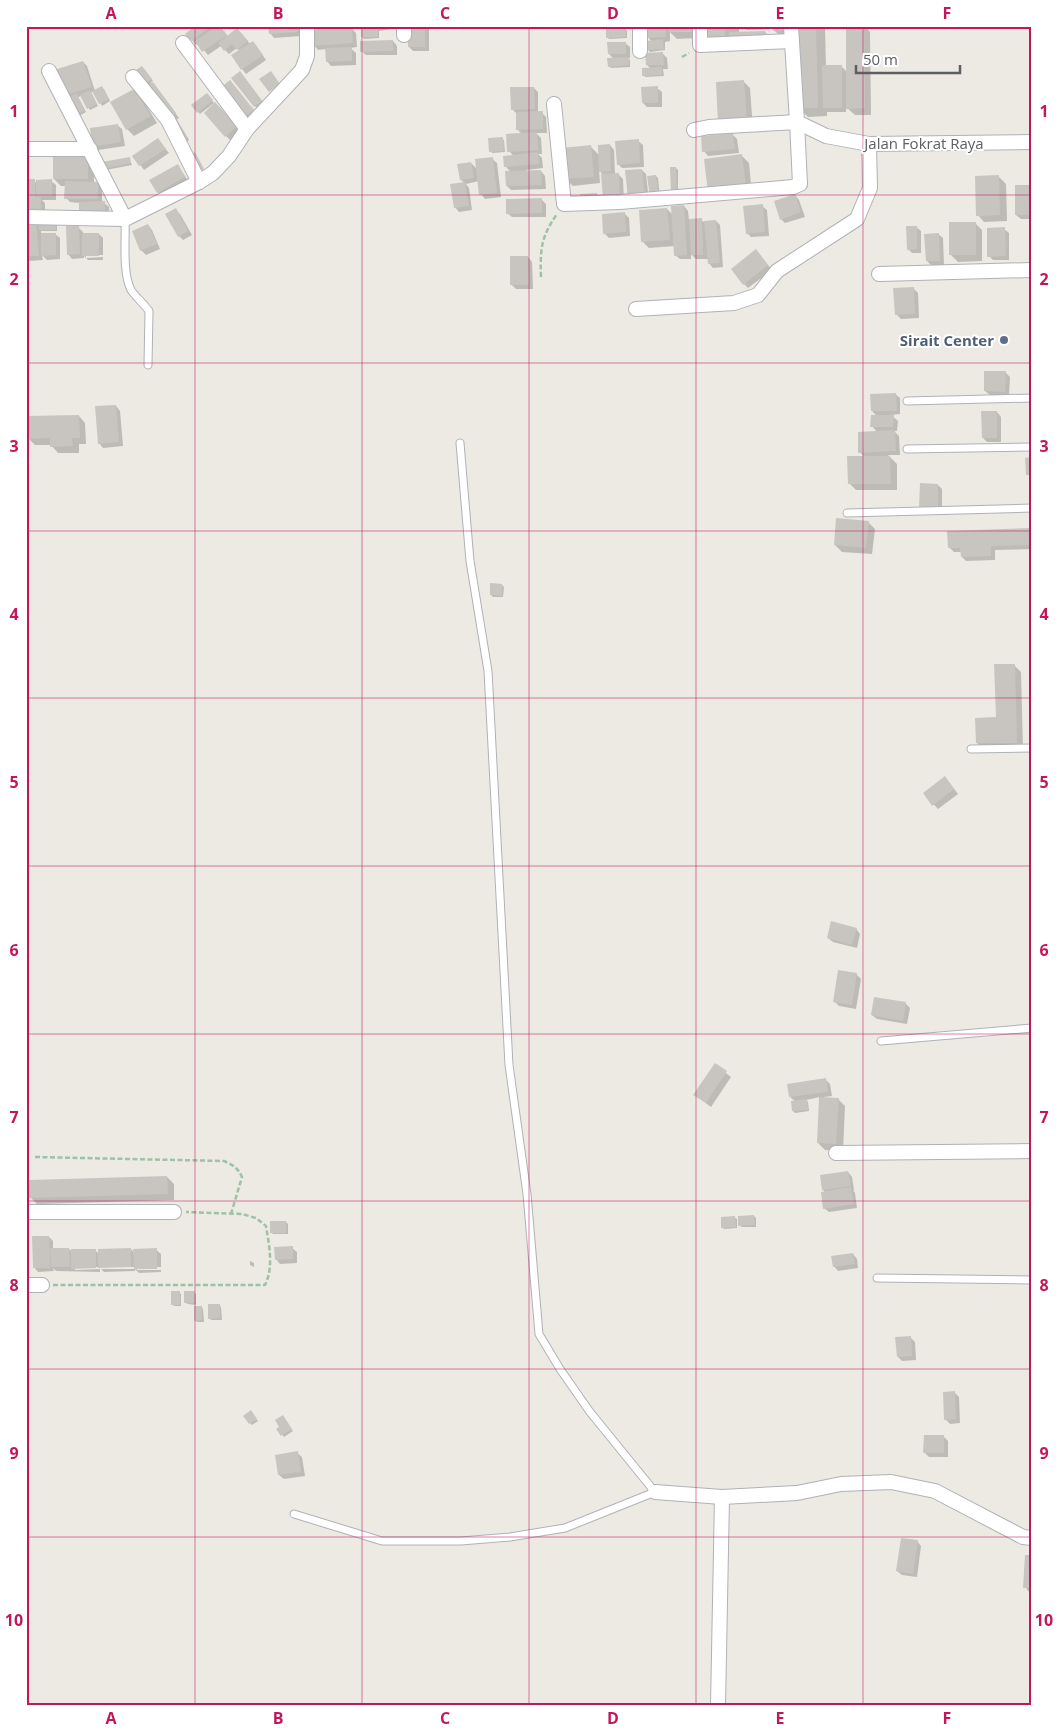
<svg xmlns="http://www.w3.org/2000/svg" width="1058" height="1732" viewBox="0 0 1058 1732" font-family="'Open Sans',sans-serif">
<style>
.shadow{fill:#0003}
.building{fill:#c8c5c1}
.lines{fill:none;stroke-linecap:round;stroke-linejoin:round}
.service-casing{stroke:#afb2b5;stroke-width:9}
.minor-casing{stroke:#afb2b5;stroke-width:16}
.path{stroke:#9dc2a5;stroke-width:2.5;stroke-dasharray:5 2.5;stroke-linecap:butt}
.service{stroke:#fff;stroke-width:7}
.minor{stroke:#fff;stroke-width:14}
.grid{fill:none;stroke:#c2185b;stroke-width:1;stroke-opacity:0.55}
.service-dot{fill:#5c6f8a;stroke:#fff;stroke-width:2}
.labels{text-anchor:middle;dominant-baseline:central;stroke-width:4;stroke-linejoin:round;paint-order:stroke}
.street-label{font-size:15px;fill:#5c6063;stroke:#fff}
.service-label{font-size:15px;font-weight:bold;fill:#4e5e75;stroke:#fff;text-anchor:end}
.neatline{fill:none;stroke:#c2185b;stroke-width:2}
.grid-label{font-size:16px;text-anchor:middle;font-weight:bold;fill:#c2185b}
</style>
<rect width="100%" height="100%" fill="#edeae4"/>
<g class="shadow">
<polygon points="210,26 213,31 224,31 228,37 242,34 250,44 253,42 257,47 266,60 246,74 242,69 240,51 237,48 229,54 221,46 208,55 198,43 196,45 187,34"/>
<polygon points="269,26 300,26 301,36 274,38 270,33"/>
<polygon points="312,26 354,26 355,29 352,29 356,33 357,47 350,48 356,53 356,65 331,66 327,61 326,49 318,50 314,45 317,31"/>
<polygon points="362,26 398,26 398,28 379,31 379,38 364,39 362,37"/>
<polygon points="409,26 429,26 429,51 413,51 409,47"/>
<polygon points="600,26 630,26 630,27 624,28 627,31 627,38 609,39 607,37 607,28 602,29"/>
<polygon points="648,26 698,26 698,38 677,39 670,32 670,41 665,42 665,50 650,52 648,50 652,42 648,37"/>
<polygon points="703,26 739,26 739,33 765,32 769,36 708,45"/>
<polygon points="743,26 769,26 769,29 747,30"/>
<polygon points="774,26 787,26 787,34 778,34 774,30"/>
<polygon points="797,26 825,26 826,66 841,66 847,72 847,26 865,26 870,32 871,115 855,115 846,107 846,112 827,112 827,116 808,117 799,108"/>
<polygon points="393,41 397,46 397,55 366,55 361,51"/>
<polygon points="625,43 630,47 630,58 628,58 630,60 630,67 611,68 609,66 614,59 609,54"/>
<polygon points="663,54 667,58 668,69 663,69 664,76 645,77 644,75 651,69 647,65"/>
<polygon points="83,62 87,66 95,91 104,89 110,101 102,106 94,92 91,92 98,106 90,110 82,96 78,97 86,112 79,116 63,96"/>
<polygon points="144,69 153,81 151,82 179,118 176,120 189,140 185,143 147,88"/>
<polygon points="244,77 266,106 259,111 255,106"/>
<polygon points="743,81 750,88 753,129 727,131"/>
<polygon points="234,86 257,115 248,122"/>
<polygon points="534,88 538,92 538,113 542,113 546,117 547,133 536,133 541,138 542,154 538,154 542,158 543,168 526,170 526,172 541,171 545,176 546,189 511,190 507,186 511,172 506,167 514,156 509,151 522,134 517,129 517,114 512,109"/>
<polygon points="657,88 662,92 662,107 647,107 643,103"/>
<polygon points="134,90 141,97 157,123 134,136 127,129 112,103"/>
<polygon points="207,94 214,103 200,114 193,105"/>
<polygon points="220,108 240,131 230,140 226,136"/>
<polygon points="117,125 122,129 125,146 98,150 94,146"/>
<polygon points="733,135 737,139 739,153 708,156 704,151"/>
<polygon points="502,139 504,140 505,152 492,153 491,151"/>
<polygon points="158,140 169,153 144,170 134,156"/>
<polygon points="638,141 643,145 644,167 622,168 618,164"/>
<polygon points="610,145 614,150 615,175 618,174 623,179 624,202 599,170 600,183 573,186 566,179 591,147 600,156"/>
<polygon points="54,155 94,162 94,183 98,183 102,188 102,203 104,203 109,207 109,220 80,203 70,202 66,198 66,186 61,186 54,179"/>
<polygon points="742,156 749,163 752,194 706,160"/>
<polygon points="129,158 132,165 106,170 105,168"/>
<polygon points="492,159 497,163 501,197 485,199 481,194 479,181 466,184 469,188 472,210 459,212 455,207 465,183 461,180 471,163 478,170"/>
<polygon points="178,166 189,182 162,197 158,193"/>
<polygon points="676,168 678,170 678,197 674,197"/>
<polygon points="642,170 646,174 649,201 633,203"/>
<polygon points="656,176 658,178 660,197 653,198"/>
<polygon points="999,177 1006,184 1007,221 984,222 978,215"/>
<polygon points="34,181 38,184 51,181 56,185 56,200 42,200 45,203 45,219 26,219"/>
<polygon points="1032,187 1032,219 1021,219 1016,215"/>
<polygon points="795,195 799,200 805,217 785,223 781,219"/>
<polygon points="541,199 546,204 546,217 512,217 507,213"/>
<polygon points="684,206 688,211 689,220 701,220 704,222 716,221 720,225 723,267 713,268 709,263 709,259 696,259 691,254 691,259 680,259 675,255 675,246 649,248 642,241 667,209 673,215"/>
<polygon points="762,206 767,210 769,236 751,237 747,233"/>
<polygon points="175,210 180,214 192,235 183,240 179,236"/>
<polygon points="625,214 629,218 630,236 609,238 604,233"/>
<polygon points="36,222 40,226 57,224 57,231 41,231 41,234 55,234 60,238 60,259 47,260 42,255 43,260 28,261 26,259 26,223"/>
<polygon points="975,223 982,230 982,261 958,262 951,255"/>
<polygon points="148,225 152,230 160,249 146,255 141,250"/>
<polygon points="78,227 83,232 83,234 99,234 103,238 103,255 86,255 86,258 103,257 103,260 88,260 84,256 84,258 72,259 68,254"/>
<polygon points="916,227 921,231 921,253 912,253 908,249"/>
<polygon points="1004,229 1009,233 1009,260 993,260 989,256"/>
<polygon points="938,234 943,238 944,265 931,265 927,261"/>
<polygon points="760,255 772,270 748,288 744,284"/>
<polygon points="528,257 532,262 533,289 516,289 511,284"/>
<polygon points="913,288 918,293 919,318 901,319 896,314"/>
<polygon points="1005,372 1010,377 1009,395 990,395 985,391"/>
<polygon points="895,394 900,398 900,414 891,415 898,421 897,431 894,431 899,436 900,455 888,455 897,464 897,490 856,490 849,483 865,458 860,452 877,432 872,426 877,416 872,411"/>
<polygon points="116,406 120,411 123,446 103,448 99,443"/>
<polygon points="997,412 1001,417 1001,442 987,442 983,438"/>
<polygon points="79,416 85,423 86,444 79,444 79,453 58,453 51,445 35,445 28,438"/>
<polygon points="938,485 942,489 942,512 925,511"/>
<polygon points="868,522 875,529 872,554 842,552 835,545"/>
<polygon points="1032,530 1032,549 995,550 995,560 966,561 962,557 962,552 954,552 949,547"/>
<polygon points="502,585 504,587 503,597 493,597 491,595"/>
<polygon points="1014,665 1021,672 1023,749 984,750 977,743 997,718"/>
<polygon points="949,782 958,794 938,809 924,794"/>
<polygon points="856,929 860,934 857,948 833,942 828,938"/>
<polygon points="856,974 861,979 856,1009 839,1006 835,1002"/>
<polygon points="905,1003 910,1008 907,1024 877,1019 872,1015"/>
<polygon points="715,1065 731,1077 711,1107 695,1095"/>
<polygon points="826,1080 830,1084 832,1096 824,1097 824,1098 838,1099 845,1106 843,1151 825,1150 818,1143 820,1097 806,1100 808,1102 809,1111 795,1113 793,1111 795,1101 790,1097"/>
<polygon points="848,1172 852,1177 854,1190 853,1190 855,1193 857,1208 829,1212 824,1208 825,1192 823,1190"/>
<polygon points="167,1177 174,1184 174,1200 37,1204 30,1197"/>
<polygon points="754,1216 756,1218 756,1227 742,1227 740,1226"/>
<polygon points="735,1218 737,1219 737,1228 724,1229 722,1227"/>
<polygon points="286,1222 288,1224 288,1234 273,1234 271,1232"/>
<polygon points="49,1237 53,1241 53,1249 69,1249 72,1252 95,1250 99,1254 131,1249 134,1253 156,1250 161,1254 161,1267 75,1267 75,1270 100,1269 100,1272 56,1271 53,1268 54,1271 38,1272 34,1267"/>
<polygon points="292,1248 297,1252 297,1263 280,1264 276,1259"/>
<polygon points="853,1254 857,1259 858,1268 838,1271 834,1266"/>
<polygon points="250,1261 254,1263 254,1267 250,1265"/>
<polygon points="101,1269 137,1269 137,1270 161,1270 161,1272 139,1273 135,1269 135,1271 104,1272"/>
<polygon points="179,1292 181,1294 181,1306 174,1306 172,1304"/>
<polygon points="194,1292 196,1294 196,1305 188,1304 186,1303"/>
<polygon points="219,1305 221,1307 222,1320 211,1320 209,1318"/>
<polygon points="201,1307 203,1309 204,1322 197,1322 195,1320"/>
<polygon points="910,1337 915,1342 916,1360 902,1361 898,1357"/>
<polygon points="955,1393 959,1397 960,1423 950,1424 945,1419"/>
<polygon points="252,1414 258,1421 252,1425 250,1423"/>
<polygon points="284,1419 293,1431 284,1437 278,1429"/>
<polygon points="943,1436 948,1441 948,1457 929,1457 925,1453"/>
<polygon points="297,1453 302,1457 305,1476 284,1479 279,1475"/>
<polygon points="917,1541 921,1546 917,1577 902,1575 897,1571"/>
<polygon points="1032,1556 1032,1592 1029,1592 1025,1587"/>
</g>
<g class="building">
<polygon points="195,26 211,26 191,41 185,34"/>
<polygon points="217,26 220,26 227,35 202,52 195,41"/>
<polygon points="268,26 296,26 297,32 269,34"/>
<rect x="361" y="26" width="17" height="11"/>
<rect x="408" y="26" width="17" height="21"/>
<polygon points="647,26 666,26 666,37 647,38"/>
<rect x="669" y="26" width="23" height="6"/>
<polygon points="772,26 783,26 784,30 773,31"/>
<polygon points="796,26 816,26 818,108 798,108"/>
<polygon points="846,26 864,26 865,108 846,109"/>
<polygon points="352,27 353,43 313,46 312,30"/>
<polygon points="237,28 248,41 237,50 232,44 224,51 218,43"/>
<polygon points="626,28 626,37 606,38 606,29"/>
<polygon points="725,29 725,40 702,41 702,30"/>
<polygon points="765,31 765,40 729,42 729,32"/>
<polygon points="663,39 664,49 647,50 646,41"/>
<polygon points="393,40 393,51 360,52 360,41"/>
<polygon points="253,41 263,55 241,70 231,55"/>
<polygon points="607,42 626,42 626,54 608,54"/>
<polygon points="352,47 352,61 326,62 325,48"/>
<polygon points="663,52 664,65 646,65 645,53"/>
<polygon points="629,57 629,65 608,67 607,58"/>
<polygon points="83,61 92,87 62,96 54,70"/>
<polygon points="822,65 842,65 842,108 823,108"/>
<polygon points="142,66 152,79 143,85 133,72"/>
<polygon points="662,67 662,75 642,76 642,68"/>
<polygon points="240,71 262,101 254,107 231,78"/>
<polygon points="271,71 280,84 269,92 259,79"/>
<polygon points="230,80 254,110 243,118 219,89"/>
<polygon points="744,80 747,122 718,124 716,82"/>
<polygon points="153,82 176,113 168,119 145,88"/>
<polygon points="102,86 109,99 99,104 92,91"/>
<polygon points="658,86 658,103 642,103 641,87"/>
<polygon points="510,87 534,87 535,109 511,110"/>
<polygon points="134,89 151,116 126,130 110,102"/>
<polygon points="90,90 97,104 87,109 80,95"/>
<polygon points="76,93 85,110 77,115 68,98"/>
<polygon points="207,93 213,100 197,113 191,105"/>
<polygon points="215,102 237,126 225,137 204,113"/>
<polygon points="543,111 543,129 516,130 516,112"/>
<polygon points="176,118 188,138 182,142 170,122"/>
<polygon points="118,124 121,142 92,147 90,128"/>
<polygon points="537,132 538,150 507,152 506,134"/>
<polygon points="733,133 735,149 702,152 701,136"/>
<polygon points="503,137 504,151 489,152 488,138"/>
<polygon points="158,138 166,149 139,166 132,156"/>
<polygon points="639,139 640,163 617,165 615,141"/>
<polygon points="610,144 611,171 599,172 598,145"/>
<polygon points="591,145 594,177 565,179 562,148"/>
<polygon points="195,152 204,169 197,173 187,156"/>
<polygon points="538,152 539,164 504,167 503,156"/>
<rect x="53" y="154" width="35" height="25"/>
<polygon points="742,154 746,187 708,192 704,159"/>
<polygon points="130,157 131,163 103,169 102,162"/>
<polygon points="493,157 497,193 479,195 475,159"/>
<polygon points="471,162 474,178 460,180 457,164"/>
<polygon points="178,164 185,177 157,193 149,180"/>
<polygon points="670,167 676,167 677,195 671,195"/>
<polygon points="642,169 645,197 628,199 625,170"/>
<polygon points="541,170 542,185 506,186 505,171"/>
<polygon points="619,173 620,198 603,199 601,174"/>
<polygon points="656,175 659,196 650,197 647,176"/>
<polygon points="999,175 1000,215 976,216 975,176"/>
<polygon points="26,179 35,179 35,197 41,197 41,215 26,215"/>
<polygon points="52,179 52,196 36,196 36,180"/>
<polygon points="65,181 98,182 98,199 64,199"/>
<polygon points="465,182 469,206 454,208 450,184"/>
<rect x="1015" y="185" width="17" height="30"/>
<polygon points="597,193 598,200 581,201 580,194"/>
<polygon points="795,194 801,212 780,220 774,201"/>
<polygon points="542,198 542,213 506,214 506,199"/>
<polygon points="105,201 105,216 79,217 79,202"/>
<polygon points="763,204 765,232 746,234 743,206"/>
<polygon points="684,205 687,255 674,256 671,206"/>
<polygon points="176,208 188,231 178,237 165,214"/>
<polygon points="667,208 670,240 641,242 639,210"/>
<polygon points="625,212 626,232 603,234 602,214"/>
<polygon points="702,218 703,255 691,255 689,219"/>
<polygon points="716,220 720,263 708,264 704,221"/>
<polygon points="36,221 39,256 26,256 26,222"/>
<polygon points="55,221 56,230 39,230 39,222"/>
<rect x="949" y="222" width="27" height="33"/>
<polygon points="148,224 157,244 140,251 132,231"/>
<polygon points="66,226 79,226 80,254 67,255"/>
<polygon points="906,226 917,226 917,249 907,250"/>
<polygon points="1005,227 1006,256 987,257 987,228"/>
<polygon points="41,233 56,233 56,255 41,256"/>
<rect x="82" y="233" width="17" height="23"/>
<polygon points="939,233 940,261 926,261 924,234"/>
<polygon points="756,249 768,265 743,285 731,269"/>
<polygon points="510,256 528,256 529,285 510,285"/>
<polygon points="914,287 915,314 895,315 893,288"/>
<polygon points="984,371 1006,371 1005,392 984,391"/>
<polygon points="896,393 897,411 871,411 870,394"/>
<polygon points="116,405 119,442 98,444 95,406"/>
<polygon points="981,411 997,411 997,438 982,438"/>
<polygon points="79,415 80,438 72,438 73,446 50,447 50,438 27,439 27,416"/>
<polygon points="871,415 894,415 893,427 870,427"/>
<polygon points="895,430 896,451 858,453 858,432"/>
<polygon points="847,456 890,456 891,484 848,484"/>
<polygon points="1032,457 1032,475 1026,475 1025,458"/>
<polygon points="920,483 938,484 938,508 919,508"/>
<polygon points="836,518 869,521 866,548 834,545"/>
<polygon points="1032,528 1032,545 991,546 991,556 961,557 960,548 948,548 947,531"/>
<polygon points="490,583 502,584 502,596 490,595"/>
<polygon points="994,664 1015,664 1017,743 976,743 975,718 996,717"/>
<polygon points="945,776 954,789 932,806 923,793"/>
<polygon points="831,921 857,928 852,945 827,938"/>
<polygon points="838,970 857,973 852,1005 833,1002"/>
<polygon points="874,997 906,1002 903,1021 871,1015"/>
<polygon points="715,1063 727,1071 706,1103 693,1095"/>
<polygon points="826,1078 828,1092 789,1097 787,1084"/>
<polygon points="819,1097 839,1098 836,1144 817,1143"/>
<polygon points="807,1099 808,1110 792,1111 791,1101"/>
<polygon points="848,1171 851,1186 822,1190 820,1175"/>
<polygon points="167,1176 168,1194 29,1198 29,1180"/>
<polygon points="851,1187 854,1204 823,1209 821,1192"/>
<polygon points="754,1215 755,1225 738,1226 738,1216"/>
<polygon points="735,1216 736,1227 721,1228 721,1217"/>
<rect x="270" y="1221" width="16" height="12"/>
<polygon points="32,1236 49,1236 50,1268 33,1268"/>
<polygon points="293,1246 293,1259 275,1260 274,1247"/>
<polygon points="50,1248 69,1248 70,1267 51,1267"/>
<polygon points="131,1248 131,1267 98,1268 98,1249"/>
<polygon points="157,1248 157,1269 134,1269 133,1249"/>
<polygon points="71,1249 96,1249 96,1268 71,1269"/>
<polygon points="853,1253 855,1264 833,1267 831,1256"/>
<rect x="171" y="1291" width="9" height="14"/>
<polygon points="184,1291 195,1291 194,1303 184,1303"/>
<polygon points="208,1304 220,1304 220,1318 208,1319"/>
<polygon points="194,1306 202,1306 202,1320 194,1321"/>
<polygon points="911,1336 912,1356 897,1357 895,1337"/>
<polygon points="955,1391 956,1419 944,1420 943,1392"/>
<polygon points="251,1410 257,1419 249,1424 243,1416"/>
<polygon points="283,1415 292,1429 281,1436 276,1429 279,1427 275,1420"/>
<polygon points="924,1435 944,1435 944,1453 923,1453"/>
<polygon points="298,1451 301,1472 278,1475 275,1455"/>
<polygon points="901,1538 918,1540 913,1574 896,1571"/>
<polygon points="1025,1555 1032,1555 1032,1588 1023,1588"/>
</g>
<g class="lines">
<defs>
<g id="service">
<path d="M125,219C126,239 122,272 131,290C134,295 145,305 149,311L148,365"/>
<polyline points="907,401 1032,398"/>
<polyline points="907,449 1032,447"/>
<polyline points="847,513 1032,508"/>
<polyline points="971,749 1032,748"/>
<polyline points="881,1041 1032,1028"/>
<polyline points="877,1278 1032,1280"/>
<polyline points="294,1514 382,1541 461,1541 510,1537 565,1528 655,1492 590,1412 560,1369 539,1334 527,1194 509,1065 488,671 470,561 460,443"/>
</g>
<g id="minor">
<polyline points="404,26 404,35"/>
<polyline points="700,26 700,45 792,41"/>
<polyline points="791,26 797,122 826,136 869,144 1032,142"/>
<polyline points="183,43 247,129"/>
<polyline points="640,51 640,26"/>
<polyline points="49,71 125,219"/>
<polyline points="133,77 168,120 199,182"/>
<polyline points="554,104 564,204 620,202 793,187 800,184 797,122 709,127 694,130"/>
<polyline points="26,149 90,149"/>
<polyline points="26,217 125,219 199,182 213,173 229,156 247,129 302,70 307,56 307,26"/>
<polyline points="879,274 1032,270"/>
<polyline points="636,309 734,303 758,295 777,271 857,219 870,188 869,144"/>
<polyline points="836,1153 1032,1151"/>
<polyline points="26,1212 174,1212"/>
<polyline points="26,1285 42,1285"/>
<polyline points="655,1492 722,1497 797,1493 841,1484 891,1482 935,1491 1023,1537 1032,1538"/>
<polyline points="718,1706 722,1497"/>
</g>
</defs>
<use href="#service" class="service-casing"/>
<use href="#minor" class="minor-casing"/>
<g class="path">
<polyline points="682,57 689,53"/>
<path d="M541,277C540,249 541,237 557,214"/>
<path d="M35,1157L224,1161C233,1165 238,1168 242,1177L231,1214"/>
<path d="M53,1285H265C274,1267 269,1245 266,1226L256,1218L242,1214L186,1212"/>
</g>
<use href="#service" class="service"/>
<use href="#minor" class="minor"/>
</g>
<path class="grid" d="M195,26V1706M362,26V1706M529,26V1706M696,26V1706M863,26V1706M26,195H1032M26,363H1032M26,531H1032M26,698H1032M26,866H1032M26,1034H1032M26,1201H1032M26,1369H1032M26,1537H1032"/>
<circle class="service-dot" cx="1004" cy="340" r="5"/>
<g class="labels">
<g class="street-label">
<text x="924" y="143">Jalan Fokrat Raya</text>
</g>
<g class="service-label">
<text x="994" y="340">Sirait Center</text>
</g>
</g>
<rect width="1058" height="1732" fill="none" stroke="#ffffff" stroke-width="55"/>
<path d="M856 65v8h104v-8" fill="none" stroke="#5c6063" stroke-width="2.5"/>
<text x="863" y="65" font-size="15" fill="#5c6063" stroke="#ffffff" stroke-width="4" paint-order="stroke">50 m</text>
<rect x="28" y="28" width="1002" height="1676" class="neatline"/>
<g class="grid-label">
<text x="111" y="19">A</text>
<text x="278" y="19">B</text>
<text x="445" y="19">C</text>
<text x="613" y="19">D</text>
<text x="780" y="19">E</text>
<text x="947" y="19">F</text>
<text x="14" y="117">1</text>
<text x="1044" y="117">1</text>
<text x="14" y="285">2</text>
<text x="1044" y="285">2</text>
<text x="14" y="452">3</text>
<text x="1044" y="452">3</text>
<text x="14" y="620">4</text>
<text x="1044" y="620">4</text>
<text x="14" y="788">5</text>
<text x="1044" y="788">5</text>
<text x="14" y="956">6</text>
<text x="1044" y="956">6</text>
<text x="14" y="1123">7</text>
<text x="1044" y="1123">7</text>
<text x="14" y="1291">8</text>
<text x="1044" y="1291">8</text>
<text x="14" y="1459">9</text>
<text x="1044" y="1459">9</text>
<text x="14" y="1626">10</text>
<text x="1044" y="1626">10</text>
<text x="111" y="1724">A</text>
<text x="278" y="1724">B</text>
<text x="445" y="1724">C</text>
<text x="613" y="1724">D</text>
<text x="780" y="1724">E</text>
<text x="947" y="1724">F</text>
</g>
</svg>
